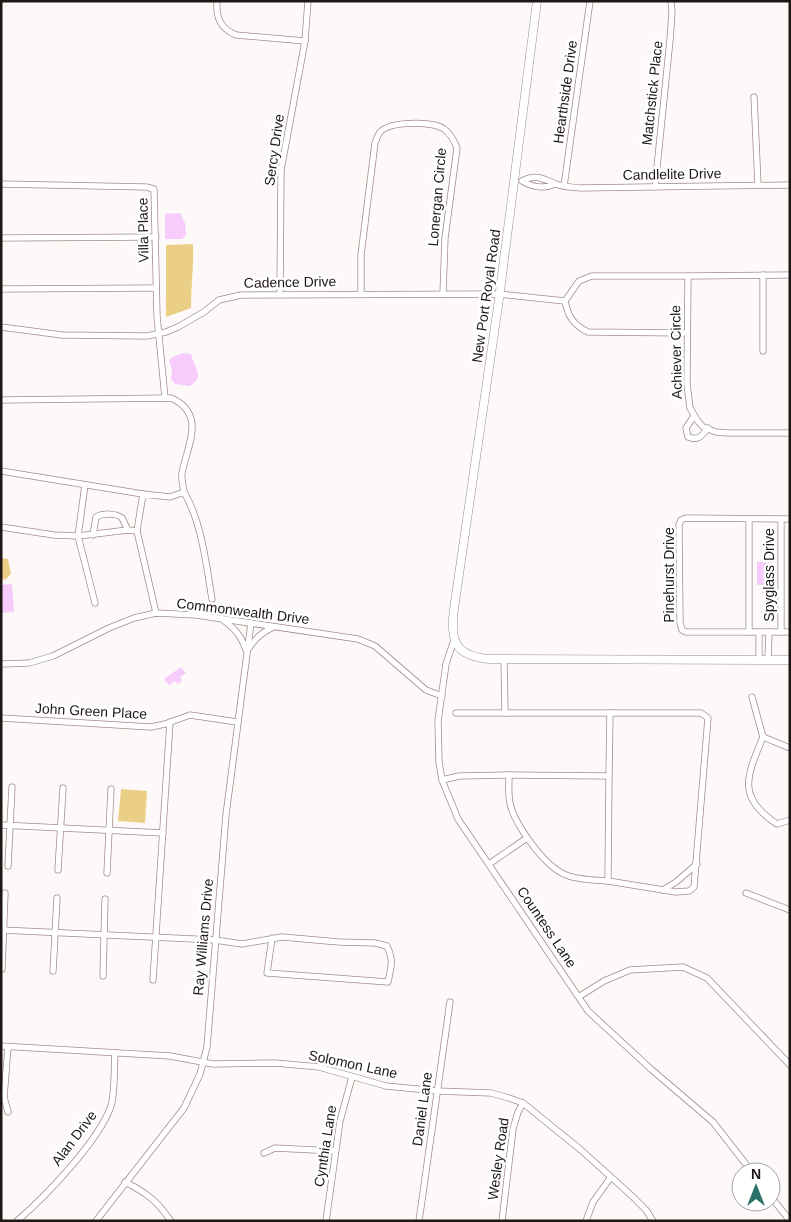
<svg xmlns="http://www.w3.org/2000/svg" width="791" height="1222" viewBox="0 0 791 1222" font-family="Arial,sans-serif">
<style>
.green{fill:#ebcf87}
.water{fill:#f7ccfd}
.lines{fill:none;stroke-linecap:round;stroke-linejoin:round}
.street-casing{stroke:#9f8d8b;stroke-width:7}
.secondary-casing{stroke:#9f8d8b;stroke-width:9}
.street{stroke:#fff;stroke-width:5.5}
.secondary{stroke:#fff;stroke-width:8}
.labels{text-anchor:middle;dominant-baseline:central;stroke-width:5;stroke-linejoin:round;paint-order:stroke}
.street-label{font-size:14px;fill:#1e1716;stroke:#fff}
</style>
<rect width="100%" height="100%" fill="#fdf9f8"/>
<g class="green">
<path d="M193,244C194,265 191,286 191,308L166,317V245Z"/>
<polygon points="1,558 8,559 11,574 5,580 1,578"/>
<polygon points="121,789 147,791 145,823 118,821"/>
</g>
<g class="water">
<polygon points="180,213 185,223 186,235 182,239 165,239 165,214"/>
<path d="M182,353L191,354C194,367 206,378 189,386L175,384L171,379L172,369L169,361L171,358Z"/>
<polygon points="757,562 773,562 772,593 762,593 762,585 757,585"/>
<polygon points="12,584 14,612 1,613 1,585"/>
<polygon points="181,667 186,673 180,677 182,681 178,684 175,681 169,685 164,679"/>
</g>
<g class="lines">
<defs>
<g id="street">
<path d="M217,1C216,18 220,28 236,35L305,41"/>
<polyline points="754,97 758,185"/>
<polyline points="1,184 146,187 154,189 157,316 165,398"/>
<path d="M555,184C544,189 532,187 522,181C536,174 542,178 556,184C563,187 572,187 580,188L790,185"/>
<polyline points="564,186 590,1"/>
<polyline points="655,187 670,40 672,12 671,1"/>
<polyline points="1,238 156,237"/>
<polyline points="763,275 763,351"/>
<polyline points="790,275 688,276 687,384 690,408 697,420 703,427 716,432 728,433 790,433"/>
<polyline points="1,289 156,288"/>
<polyline points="280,294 281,170 305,41 308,1"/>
<path d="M361,294V255L375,143C376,140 378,135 380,132C390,121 433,121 444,129C451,134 454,140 457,148L445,238L443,294"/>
<path d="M565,301C568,316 573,325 588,332L687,333"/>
<polyline points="1,327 62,335 147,336 166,332 178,327 204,312 219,300 241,295 499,294 565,301 579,281 592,276 688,276"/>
<path d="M1,400L171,398C207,414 187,446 182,473C181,479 183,486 184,492"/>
<path d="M694,416L686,428L688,437C698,441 702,436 708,428"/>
<polyline points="1,471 143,494"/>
<polyline points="85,485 78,536 128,530 137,531"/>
<polyline points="749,519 749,632"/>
<polyline points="790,519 686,518 681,520 679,525 680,623 682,630 686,632 790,632"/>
<polyline points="1,527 54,535 78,536 95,603"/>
<path d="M93,535L96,517C103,513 116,513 122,518C124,521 126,527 128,530"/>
<path d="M156,613L137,531L143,494L170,497L184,492C202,523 206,564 212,599"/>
<path d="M222,619C234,628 241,635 246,650"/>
<polyline points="781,632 781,519"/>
<polyline points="454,640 446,664 438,721 439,762 442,780 458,819 588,1011 652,1070 713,1122 752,1172"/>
<path d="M249,648C255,638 263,632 273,627"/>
<polyline points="504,659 505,713"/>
<polyline points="759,659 759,632"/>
<polyline points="768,659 769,632"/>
<polyline points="1,664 29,663 53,656 109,628 134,618 156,613 196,615 358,639 375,646 426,690 442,696"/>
<polyline points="752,697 763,737"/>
<polyline points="1,718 151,727 165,724 190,715 237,722"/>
<path d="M763,737C747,776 736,797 777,824L790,820"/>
<polyline points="763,737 790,748"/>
<path d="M509,775C509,784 508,794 510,803C514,824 545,867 566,875C578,880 595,880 608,881L609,776"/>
<polyline points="442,780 459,776 509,775 609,776 610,713 456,713"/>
<polyline points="1,825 163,833"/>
<polyline points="489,864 527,838"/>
<polyline points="8,866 12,787"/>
<polyline points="58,870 63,788"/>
<polyline points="107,873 111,789"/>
<polyline points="608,881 676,892 689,891 694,887 708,718 701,713 610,713"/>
<polyline points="663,890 676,882 697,864"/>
<polyline points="746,893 790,910"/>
<path d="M1,930L215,940L242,944L282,937L339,942L375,943L387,946C394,961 391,967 388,982L267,973L272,938"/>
<polyline points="2,969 5,893"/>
<polyline points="53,971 57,898"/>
<polyline points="103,976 105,899"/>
<polyline points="153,980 170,722"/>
<polyline points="580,996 604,981 630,970 683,967 707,978 790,1065"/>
<polyline points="1,1046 170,1056 213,1064 275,1063 319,1067 386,1086 437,1091 491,1093 509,1098 523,1103 581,1150 632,1196 646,1210 653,1221"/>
<polyline points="8,1047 4,1097 8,1112"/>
<polyline points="264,1153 275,1148 335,1151"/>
<path d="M125,1182C147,1193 157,1201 171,1221"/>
<polyline points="771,1197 787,1217 788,1221"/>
<path d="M17,1221C45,1197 99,1141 111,1106C115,1093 114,1067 115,1053"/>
<polyline points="96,1221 184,1108 200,1074 207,1047 226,815 251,623"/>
<polyline points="326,1221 340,1121 352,1077"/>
<polyline points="419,1221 450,1002"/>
<polyline points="502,1221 513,1129 518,1112 523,1103"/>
<polyline points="586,1221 593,1202 611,1177"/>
</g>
<path id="secondary" d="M537,1L499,299L454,609C450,640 454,656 489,659L790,660"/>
</defs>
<use href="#street" class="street-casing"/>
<use href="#secondary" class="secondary-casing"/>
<use href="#street" class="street"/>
<use href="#secondary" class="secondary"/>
</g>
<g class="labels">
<g class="street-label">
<text transform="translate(565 92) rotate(-82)">Hearthside Drive</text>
<text transform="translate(652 93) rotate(-84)">Matchstick Place</text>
<text transform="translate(274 150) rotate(-82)">Sercy Drive</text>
<text transform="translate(672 174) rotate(-1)">Candlelite Drive</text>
<text transform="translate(437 197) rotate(-85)">Lonergan Circle</text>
<text transform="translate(143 230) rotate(-91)">Villa Place</text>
<text transform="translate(290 282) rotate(-1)">Cadence Drive</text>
<text transform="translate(486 296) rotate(-82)">New Port Royal Road</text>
<text transform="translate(676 352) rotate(-91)">Achiever Circle</text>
<text transform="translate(669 575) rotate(-90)">Pinehurst Drive</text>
<text transform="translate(769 575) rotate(-90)">Spyglass Drive</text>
<text transform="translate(243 611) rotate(7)">Commonwealth Drive</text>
<text transform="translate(91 711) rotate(3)">John Green Place</text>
<text transform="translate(547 927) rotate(56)">Countess Lane</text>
<text transform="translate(203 937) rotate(-85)">Ray Williams Drive</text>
<text transform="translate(353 1064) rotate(12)">Solomon Lane</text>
<text transform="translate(422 1109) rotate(-82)">Daniel Lane</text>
<text transform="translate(74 1138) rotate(-53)">Alan Drive</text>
<text transform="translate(325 1146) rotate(-81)">Cynthia Lane</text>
<text transform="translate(498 1159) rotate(-82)">Wesley Road</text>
</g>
</g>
<rect width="791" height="1222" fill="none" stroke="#1e1716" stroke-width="5"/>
<g transform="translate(756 1187)"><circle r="24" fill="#ffffff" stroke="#a5a2a2"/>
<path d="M0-4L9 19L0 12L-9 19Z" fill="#297168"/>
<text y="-8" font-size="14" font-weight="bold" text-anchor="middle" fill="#1e1716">N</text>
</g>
</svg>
